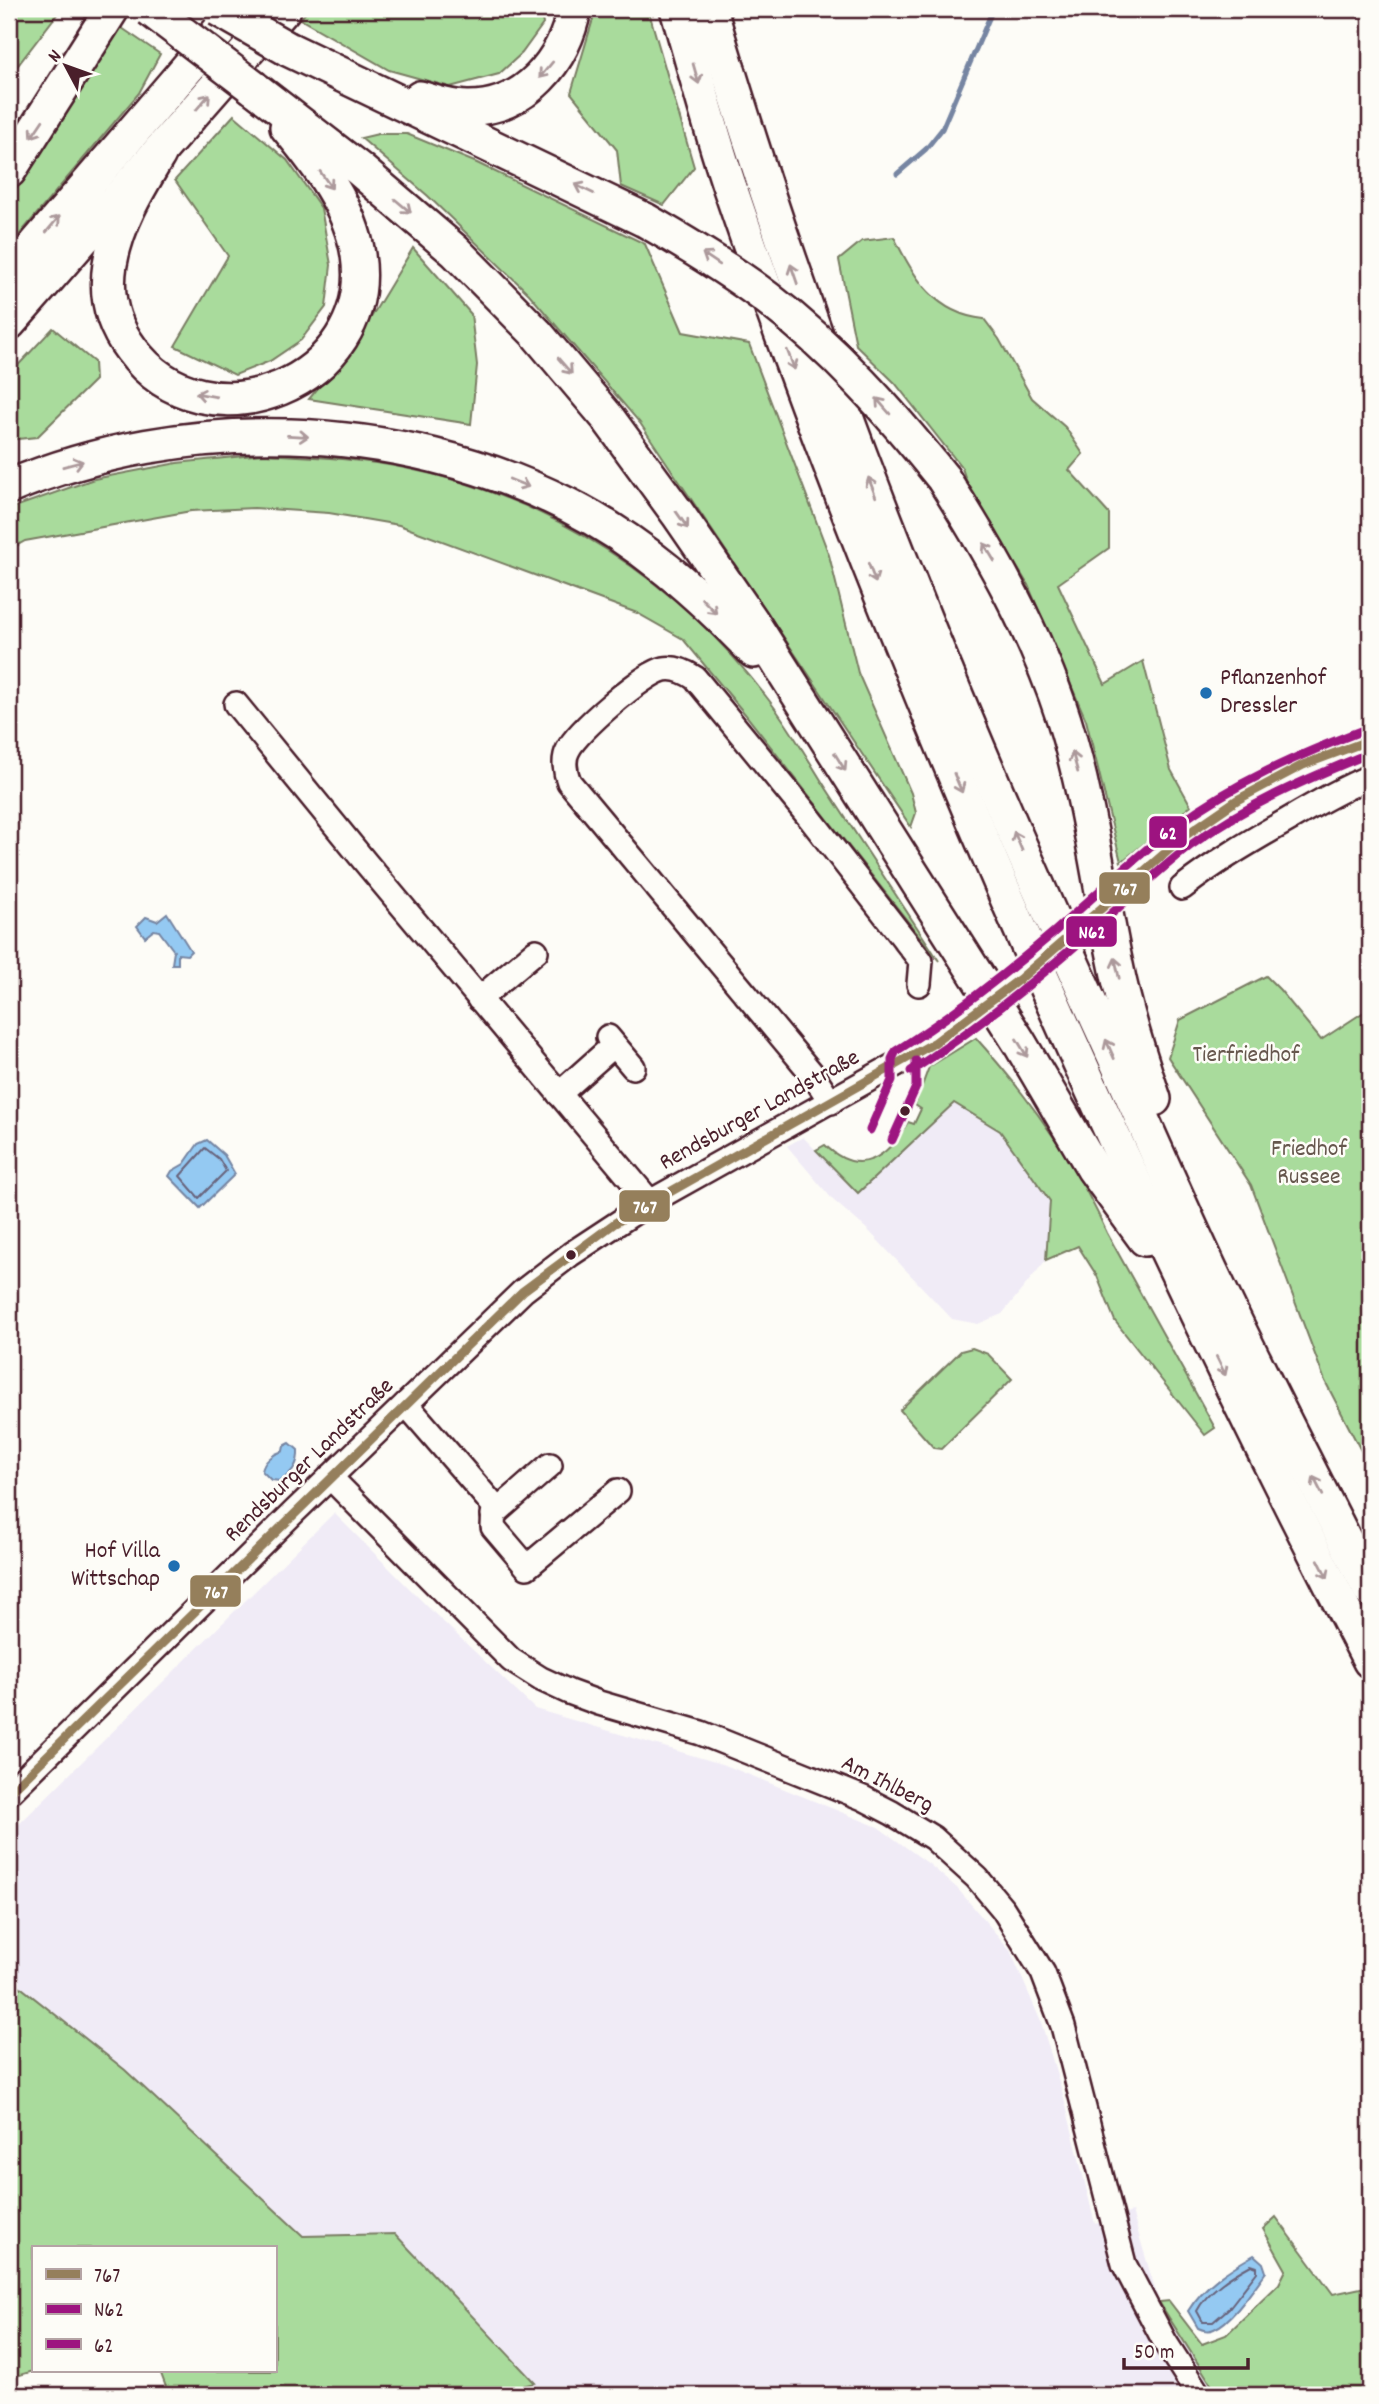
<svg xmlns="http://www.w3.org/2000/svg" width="1379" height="2404" viewBox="0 0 1379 2404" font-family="Dekko,sans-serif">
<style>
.built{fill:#f0ebf6}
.green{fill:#a9db9c;stroke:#7a7d64;stroke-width:2}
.water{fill:#94c9f2;stroke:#7685a2;stroke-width:2}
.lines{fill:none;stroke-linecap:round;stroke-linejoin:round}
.shore{stroke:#68637b;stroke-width:2}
.stream{stroke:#7685a2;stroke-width:5}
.minor-casing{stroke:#4a1f2b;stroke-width:28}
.highway-casing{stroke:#4a1f2b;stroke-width:38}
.minor{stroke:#fdfcf7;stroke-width:23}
.highway{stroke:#fdfcf7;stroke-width:33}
.minor-bridge-casing{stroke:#4a1f2b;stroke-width:28;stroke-linecap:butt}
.highway-bridge-casing{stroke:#4a1f2b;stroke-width:38;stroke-linecap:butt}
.minor-bridge{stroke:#fdfcf7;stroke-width:23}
.highway-bridge{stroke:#fdfcf7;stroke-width:33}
.bus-1-casing{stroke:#fdfcf7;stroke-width:14}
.bus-2-casing{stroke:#fdfcf7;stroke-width:14}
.bus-3-casing{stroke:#fdfcf7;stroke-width:14}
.bus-1{stroke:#957f5b;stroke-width:9}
.bus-2{stroke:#9d1380;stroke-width:9}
.bus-3{stroke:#9d1380;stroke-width:9}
.oneway{stroke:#ac999b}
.poi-dot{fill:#1f6fb2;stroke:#fdfcf7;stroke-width:2.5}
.bus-dot{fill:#4a1f2b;stroke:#fdfcf7;stroke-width:2.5}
.labels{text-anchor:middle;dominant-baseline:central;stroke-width:5;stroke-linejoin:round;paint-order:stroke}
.poi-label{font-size:24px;fill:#4a1f2b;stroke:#fdfcf7;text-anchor:start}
.park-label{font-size:24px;fill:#66574d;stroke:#fdfcf7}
.street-label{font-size:24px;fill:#4a1f2b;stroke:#fdfcf7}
.line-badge{stroke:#fdfcf7;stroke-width:2.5}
.badge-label{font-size:19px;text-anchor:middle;font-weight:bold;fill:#fff}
</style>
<rect width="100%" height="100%" fill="#fdfcf7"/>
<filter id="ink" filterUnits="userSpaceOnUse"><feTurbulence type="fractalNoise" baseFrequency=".0143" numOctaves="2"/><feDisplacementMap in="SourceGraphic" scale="14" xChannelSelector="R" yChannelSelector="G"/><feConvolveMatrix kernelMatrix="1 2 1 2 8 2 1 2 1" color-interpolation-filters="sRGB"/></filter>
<g filter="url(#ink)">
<g class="built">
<polygon points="954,1103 1000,1131 1050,1201 1046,1260 1002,1314 978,1324 952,1319 868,1230 833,1200 787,1146 803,1137 858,1193"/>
<polygon points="334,1513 435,1614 535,1709 725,1765 878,1827 929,1864 957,1888 1010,1950 1041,2022 1064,2098 1095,2224 1132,2212 1159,2302 1218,2395 483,2395 535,2383 395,2235 303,2236 125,2070 13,1981 9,1972 9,1834"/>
</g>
<g class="green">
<polygon points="9,9 61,9 9,77"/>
<polygon points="309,9 540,9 543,24 522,53 499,74 450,87 389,70 300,19"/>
<polygon points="596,9 648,9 694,167 664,205 621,186 617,150 571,93"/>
<polygon points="119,26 160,54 139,93 9,247 9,190"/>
<polygon points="234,115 287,160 321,208 331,265 326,307 301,340 270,361 235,375 175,346 228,256 175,180"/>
<polygon points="378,134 407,134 477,163 645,244 683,332 749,344 829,555 858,673 911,793 916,813 911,827 640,423 529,294 428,196 361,138"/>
<path d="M894,237C914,278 935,314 984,319L999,339L1032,398L1065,427L1083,454L1069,470L1109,514V548L1058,584L1105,684L1143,661L1171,770L1191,806L1121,862L1086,720L1028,585L969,489L962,468L895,383L856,345L839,260L862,241Z"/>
<polygon points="413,248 471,314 477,365 471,424 309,399 358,339"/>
<polygon points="53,328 94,362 95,380 37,437 9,440 9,375"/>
<path d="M263,454C311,457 358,458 405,468C551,497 679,582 768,699C790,727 807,758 826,788C864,846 901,903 939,961L745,714L683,639L637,613L399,525L329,513L254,508L191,511L25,541L9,550V509L94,479L177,463Z"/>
<polygon points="1266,976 1280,990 1321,1040 1370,1008 1370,1468 1325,1381 1251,1185 1168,1057 1180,1020"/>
<path d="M976,1038C1028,1096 1075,1161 1107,1233L1215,1428L1205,1435L1115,1321L1097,1276L1078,1246L1046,1260L1050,1201L1000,1131L954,1103L858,1193L816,1150L825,1145C860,1179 888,1157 908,1122L914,1124L921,1109L915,1105L929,1067Z"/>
<polygon points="972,1348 988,1354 1012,1379 941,1449 934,1448 900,1410 961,1351"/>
<polygon points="9,1972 13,1981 125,2070 303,2236 395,2234 535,2383 483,2395 169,2395 160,2371 275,2371 275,2248 33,2248 34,2371 9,2378"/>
<polygon points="1276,2217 1333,2294 1370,2286 1370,2395 1218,2395 1159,2302 1169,2301 1202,2344 1226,2335 1279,2284 1286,2270 1263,2229"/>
</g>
<g class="water">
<polygon points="167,913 191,951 187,955 178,954 178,964 172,964 174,951 159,931 154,930 145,937 137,926 146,917 157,921"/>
<polygon points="207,1140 224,1155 235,1174 200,1208 169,1176 172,1171 184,1164 198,1144"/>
<path d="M290,1443L298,1450C299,1465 292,1472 281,1481L271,1480L262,1471C264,1461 273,1454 283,1451L284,1446Z"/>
<path d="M1254,2255L1263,2263L1266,2272C1254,2288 1232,2322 1214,2329C1208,2332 1203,2330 1198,2328L1188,2311C1204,2285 1228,2270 1254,2255Z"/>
</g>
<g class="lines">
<g class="shore">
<polygon points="205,1148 219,1159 226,1171 199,1198 180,1176"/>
<path d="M1251,2265L1257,2267V2272L1229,2308L1213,2322H1203L1197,2311C1208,2290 1231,2276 1251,2265Z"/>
</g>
<polyline class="stream" points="897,174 926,149 942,129 993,9"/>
<defs>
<g id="minor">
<polyline points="236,704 366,863 650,1202"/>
<path d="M1157,858C1202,822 1251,788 1304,765C1326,756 1348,748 1370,740"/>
<path d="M1182,888C1215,862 1251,841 1288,820C1315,804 1341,789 1370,777"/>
<polyline points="479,999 536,951"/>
<polyline points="608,1037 633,1067"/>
<polyline points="559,1094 614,1045"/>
<path d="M831,1102L814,1076L569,782C565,772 563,759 568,750C577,731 644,673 664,669C675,667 686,672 695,678L809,817L921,961L919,984"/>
<polyline points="406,1404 494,1506 493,1527 527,1567 618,1491"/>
<polyline points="330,1477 511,1660 541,1679 569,1692 599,1703 701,1733 863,1798 892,1813 933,1838 977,1878 1003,1909 1043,1973 1063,2026 1124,2264 1165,2342 1199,2395"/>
<polyline points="493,1515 550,1465"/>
<polyline points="9,1793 294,1512 523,1291 571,1254 650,1202 934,1043"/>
</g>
<g id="highway">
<path d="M677,9C694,66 709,125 728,182C801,398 885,611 974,821C1095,1107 1228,1386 1370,1661"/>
<path d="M710,9C813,362 953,703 1106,1038C1144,1122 1180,1207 1220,1290C1268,1391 1320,1490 1370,1590"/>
<polyline points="288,49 645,220"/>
<polyline points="254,88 359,169 455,251 536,333 607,417 678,514 751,620 1019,1042 1093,1168 1145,1239"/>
<path d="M420,98C436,103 452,108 468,108C525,109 565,60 574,9"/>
<path d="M159,154C138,189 117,223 110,264C105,295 112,324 131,349C206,452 377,382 358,255C351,207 317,163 287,127"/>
<polyline points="9,171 112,9"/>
<polyline points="9,276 238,9"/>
<polyline points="9,323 284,9"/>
<path d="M943,478C992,555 1036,633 1064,720C1089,800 1099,884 1116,965C1125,1011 1139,1055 1154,1099"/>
<path d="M9,487C184,413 398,419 568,505C640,541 699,594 754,651"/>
</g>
</defs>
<use href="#minor" class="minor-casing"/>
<use href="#highway" class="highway-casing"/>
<use href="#minor" class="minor"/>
<use href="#highway" class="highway"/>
<defs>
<polyline id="minor-bridge" points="934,1043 1021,978 1157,858"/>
<g id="highway-bridge">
<polyline points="150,9 254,88"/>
<polyline points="218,9 288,49"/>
<path d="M645,220C687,244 729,269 767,298C834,349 890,412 943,478"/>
</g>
</defs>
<use href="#minor-bridge" class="minor-bridge-casing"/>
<use href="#highway-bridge" class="highway-bridge-casing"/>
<use href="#minor-bridge" class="minor-bridge"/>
<use href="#highway-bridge" class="highway-bridge"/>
<defs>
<polyline id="bus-1" points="9,1793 523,1291 615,1223 934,1043 1021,978 1186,835 1237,800 1303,765 1370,740"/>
<g id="bus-2">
<path d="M911,1071C975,1030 1034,982 1091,932C1124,903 1156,872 1191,845C1246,805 1308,778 1370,753"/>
<polyline points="892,1140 916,1087 916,1061"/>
</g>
<path id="bus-3" d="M870,1130L892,1080V1059L896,1051C952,1016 1003,976 1053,933C1094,897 1133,858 1177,825C1234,783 1300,754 1366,729"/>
</defs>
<use href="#bus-1" class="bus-1-casing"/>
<use href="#bus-2" class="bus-2-casing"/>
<use href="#bus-3" class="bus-3-casing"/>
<use href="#bus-1" class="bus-1"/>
<use href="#bus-2" class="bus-2"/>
<use href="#bus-3" class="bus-3"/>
</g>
<defs><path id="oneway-shaft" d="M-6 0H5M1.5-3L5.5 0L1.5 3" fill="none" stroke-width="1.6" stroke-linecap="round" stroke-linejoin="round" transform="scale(1.75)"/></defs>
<g class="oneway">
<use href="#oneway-shaft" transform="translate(546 70) rotate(130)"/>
<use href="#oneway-shaft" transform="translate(696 74) rotate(74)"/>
<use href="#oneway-shaft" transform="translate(203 102) rotate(-49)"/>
<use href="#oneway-shaft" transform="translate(37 129) rotate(124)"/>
<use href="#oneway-shaft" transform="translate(326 180) rotate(55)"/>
<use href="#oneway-shaft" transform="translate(584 189) rotate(-155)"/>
<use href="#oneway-shaft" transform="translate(403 206) rotate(40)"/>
<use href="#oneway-shaft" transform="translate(53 224) rotate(-50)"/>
<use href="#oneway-shaft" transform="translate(711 259) rotate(-146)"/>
<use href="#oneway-shaft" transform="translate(794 274) rotate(-109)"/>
<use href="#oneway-shaft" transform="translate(791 360) rotate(69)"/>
<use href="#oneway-shaft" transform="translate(565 366) rotate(49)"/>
<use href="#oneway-shaft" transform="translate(206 395) rotate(-170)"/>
<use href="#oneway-shaft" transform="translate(883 406) rotate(-131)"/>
<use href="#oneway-shaft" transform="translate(298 436) rotate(3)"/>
<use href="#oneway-shaft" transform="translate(73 464) rotate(-15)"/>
<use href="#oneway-shaft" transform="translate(519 483) rotate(22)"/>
<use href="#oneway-shaft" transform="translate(872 487) rotate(-111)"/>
<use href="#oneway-shaft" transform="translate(682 520) rotate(55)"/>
<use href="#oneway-shaft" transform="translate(989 552) rotate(-121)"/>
<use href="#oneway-shaft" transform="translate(872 573) rotate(69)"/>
<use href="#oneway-shaft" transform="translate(709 606) rotate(45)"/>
<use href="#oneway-shaft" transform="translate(840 762) rotate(58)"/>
<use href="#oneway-shaft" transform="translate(1075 762) rotate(-105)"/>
<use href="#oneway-shaft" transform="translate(958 783) rotate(67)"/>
<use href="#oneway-shaft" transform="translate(1018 841) rotate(-113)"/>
<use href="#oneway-shaft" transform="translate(1117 968) rotate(-102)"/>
<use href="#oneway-shaft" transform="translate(1022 1048) rotate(59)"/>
<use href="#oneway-shaft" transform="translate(1110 1049) rotate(-114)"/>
<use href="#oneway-shaft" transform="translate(1221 1366) rotate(64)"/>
<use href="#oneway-shaft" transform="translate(1318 1486) rotate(-117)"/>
<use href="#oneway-shaft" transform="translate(1323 1569) rotate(63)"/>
</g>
</g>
<g class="poi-dot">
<circle cx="1206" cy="693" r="7"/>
<circle cx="174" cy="1566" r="7"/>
</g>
<g class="bus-dot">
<circle cx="905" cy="1111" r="6"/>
<circle cx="571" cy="1255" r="6"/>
</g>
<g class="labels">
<g class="poi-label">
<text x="1220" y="679">Pflanzenhof<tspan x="1220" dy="28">Dressler</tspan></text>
<text x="160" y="1552" text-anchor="end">Hof Villa<tspan x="160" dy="28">Wittschap</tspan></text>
</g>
<g class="park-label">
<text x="1246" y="1056">Tierfriedhof</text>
<text x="1309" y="1150">Friedhof<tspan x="1309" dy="28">Russee</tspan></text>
</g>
<g class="street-label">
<text transform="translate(760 1111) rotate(-29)">Rendsburger Landstraße</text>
<text transform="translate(310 1461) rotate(-44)">Rendsburger Landstraße</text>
<text transform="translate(887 1785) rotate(27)">Am Ihlberg</text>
</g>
</g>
<g class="line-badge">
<rect x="1148" y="815" width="40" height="34" rx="7" fill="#9d1380"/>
<rect x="1098" y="871" width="53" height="34" rx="7" fill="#957f5b"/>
<rect x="1065" y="915" width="53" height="33" rx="7" fill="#9d1380"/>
<rect x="618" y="1189" width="53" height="34" rx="7" fill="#957f5b"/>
<rect x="189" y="1574" width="53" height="34" rx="7" fill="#957f5b"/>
</g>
<g class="badge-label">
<text x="1168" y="839">62</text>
<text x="1125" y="895">767</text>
<text x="1092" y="938">N62</text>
<text x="645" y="1213">767</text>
<text x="216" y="1598">767</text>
</g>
<rect width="1379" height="2404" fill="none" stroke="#fdfcf7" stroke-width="35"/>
<rect x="18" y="18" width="1344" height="2369" fill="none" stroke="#4a1f2b" stroke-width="2.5" filter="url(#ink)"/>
<rect x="32" y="2246" width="245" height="126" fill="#fdfcf7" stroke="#b5a4a5" stroke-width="2"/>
<rect x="46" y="2269" width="35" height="10" fill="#957f5b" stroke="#b5a4a5" stroke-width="2"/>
<text x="94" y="2282" font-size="21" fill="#4a1f2b">767</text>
<rect x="46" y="2304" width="35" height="10" fill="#9d1380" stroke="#b5a4a5" stroke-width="2"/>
<text x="94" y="2316" font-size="21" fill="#4a1f2b">N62</text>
<rect x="46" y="2339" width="35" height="10" fill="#9d1380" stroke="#b5a4a5" stroke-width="2"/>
<text x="94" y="2352" font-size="21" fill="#4a1f2b">62</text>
<g transform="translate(66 66) rotate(311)" stroke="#fdfcf7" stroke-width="5" paint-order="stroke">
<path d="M0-5L12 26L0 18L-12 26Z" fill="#4a1f2b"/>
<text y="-10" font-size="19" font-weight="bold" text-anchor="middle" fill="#4a1f2b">N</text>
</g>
<path d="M1124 2358v10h124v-10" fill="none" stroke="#4a1f2b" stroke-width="3.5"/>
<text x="1134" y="2358" font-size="21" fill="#4a1f2b" stroke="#fdfcf7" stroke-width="5" paint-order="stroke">50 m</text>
</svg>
